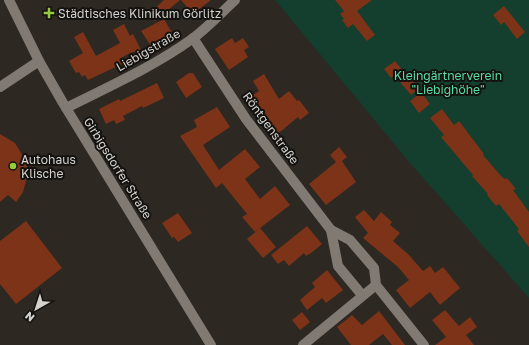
<svg xmlns="http://www.w3.org/2000/svg" width="529" height="345" viewBox="0 0 529 345" font-family="'Golos Text',sans-serif">
<style>
.green{fill:#143e2d}
.building{fill:#7c3317}
.lines{fill:none;stroke-linecap:round;stroke-linejoin:round}
.minor{stroke:#807a72;stroke-width:10}
.tertiary{stroke:#807a72;stroke-width:10}
.poi-dot{fill:#94cc3c;stroke:#14120f;stroke-width:1.5}
.labels{text-anchor:middle;dominant-baseline:central;stroke-width:4;stroke-linejoin:round;paint-order:stroke}
.poi-label{font-size:12px;fill:#d5d2ce;stroke:#14120f;text-anchor:start}
.street-label{font-size:12px;fill:#d5d2ce;stroke:#14120f}
.park-label{font-size:12px;fill:#5adda7;stroke:#14120f}
</style>
<rect width="100%" height="100%" fill="#2e2822"/>
<polygon class="green" points="275,0 529,0 529,298 410,163"/>
<g class="building">
<polygon points="164,0 180,0 155,21 149,14"/>
<polygon points="181,0 211,0 193,14"/>
<polygon points="335,0 372,0 357,11 375,35 367,41 353,24 348,28 342,20 344,19 340,14 344,11"/>
<polygon points="504,6 525,32 517,39 504,22 501,25 493,15"/>
<polygon points="164,19 174,36 155,52 141,31"/>
<polygon points="124,24 130,36 133,34 141,50 130,53 119,59 122,64 88,80 85,75 82,77 79,72 76,73 69,61 83,53 74,37 83,32 96,56 120,43 113,30"/>
<polygon points="232,38 235,43 243,38 249,47 244,50 248,57 229,70 215,49"/>
<polygon points="395,61 407,76 408,75 419,88 411,95 394,75 391,78 384,69"/>
<polygon points="189,73 193,73 202,87 186,98 176,82"/>
<polygon points="264,74 279,99 289,91 297,101 299,100 309,113 300,120 298,117 274,137 258,116 247,99 259,91 253,81"/>
<polygon points="157,83 164,98 143,108 142,106 123,116 125,120 116,124 114,120 106,124 99,109 119,99 120,101"/>
<polygon points="421,92 430,104 419,113 410,101"/>
<polygon points="217,107 230,127 203,145 219,170 245,149 260,167 245,179 260,199 275,186 290,205 255,232 242,217 247,214 222,183 216,188 180,136 197,127 194,120"/>
<polygon points="442,109 454,125 459,121 484,154 483,155 502,177 505,179 507,178 516,189 513,190 529,212 529,247 517,231 519,229 499,204 496,206 487,195 488,194 472,176 473,175 441,137 444,135 430,118"/>
<polygon points="0,134 15,143 26,161 28,171 26,181 23,192 16,202 8,195 0,202"/>
<polygon points="339,147 347,157 342,161 356,182 326,205 309,184 336,162 330,155"/>
<polygon points="364,210 374,221 381,212 392,222 390,225 400,233 393,241 408,254 423,271 430,266 435,273 443,267 460,288 440,305 430,292 410,308 396,290 409,280 398,267 363,238 368,233 355,217"/>
<polygon points="178,213 192,233 178,242 174,237 172,238 162,223"/>
<polygon points="26,221 62,268 16,304 0,284 0,241"/>
<polygon points="307,226 322,244 311,253 306,256 304,253 289,266 284,260 278,264 271,255"/>
<polygon points="260,228 276,247 263,258 247,239"/>
<polygon points="327,270 343,290 326,303 322,298 307,310 300,300 315,287 312,283"/>
<polygon points="445,310 459,326 470,317 477,327 466,335 474,345 435,345 446,337 432,320"/>
<polygon points="379,311 405,345 392,345 383,334 369,345 351,345 337,327 352,315 362,325"/>
<polygon points="302,312 310,322 300,330 292,320"/>
</g>
<g class="lines">
<g class="minor">
<polyline points="193,38 246,119 331,230 350,240 374,268 376,285 424,345"/>
<polyline points="0,87 39,61"/>
<path d="M66,108C108,87 153,67 192,39C207,28 221,13 235,0"/>
<polyline points="331,230 338,266 362,295"/>
<polyline points="303,345 376,285"/>
</g>
<polyline class="tertiary" points="9,0 39,61 63,103 211,345"/>
</g>
<g class="poi-dot">
<path d="M47 7h4v4h4v4h-4v4h-4v-4h-4v-4h4z"/>
<circle cx="13" cy="166" r="4"/>
</g>
<g class="labels">
<g class="poi-label">
<text x="58" y="13">Städtisches Klinikum Görlitz</text>
<text x="21" y="159">Autohaus<tspan x="21" dy="14">Klische</tspan></text>
</g>
<g class="street-label">
<text transform="translate(148 50) rotate(-30)">Liebigstraße</text>
<text transform="translate(271 128) rotate(54)">Röntgenstraße</text>
<text transform="translate(118 168) rotate(58)">Girbigsdorfer Straße</text>
</g>
<g class="park-label">
<text x="448" y="75">Kleingärtnerverein<tspan x="448" dy="14">"Liebighöhe"</tspan></text>
</g>
</g>
<g transform="translate(36 309) rotate(219)" stroke="#14120f" stroke-width="3" paint-order="stroke">
<path d="M0-3L7 15L0 10L-7 15Z" fill="#d5d2ce"/>
<text y="-6" font-size="11" font-weight="bold" text-anchor="middle" fill="#d5d2ce">N</text>
</g>
</svg>
